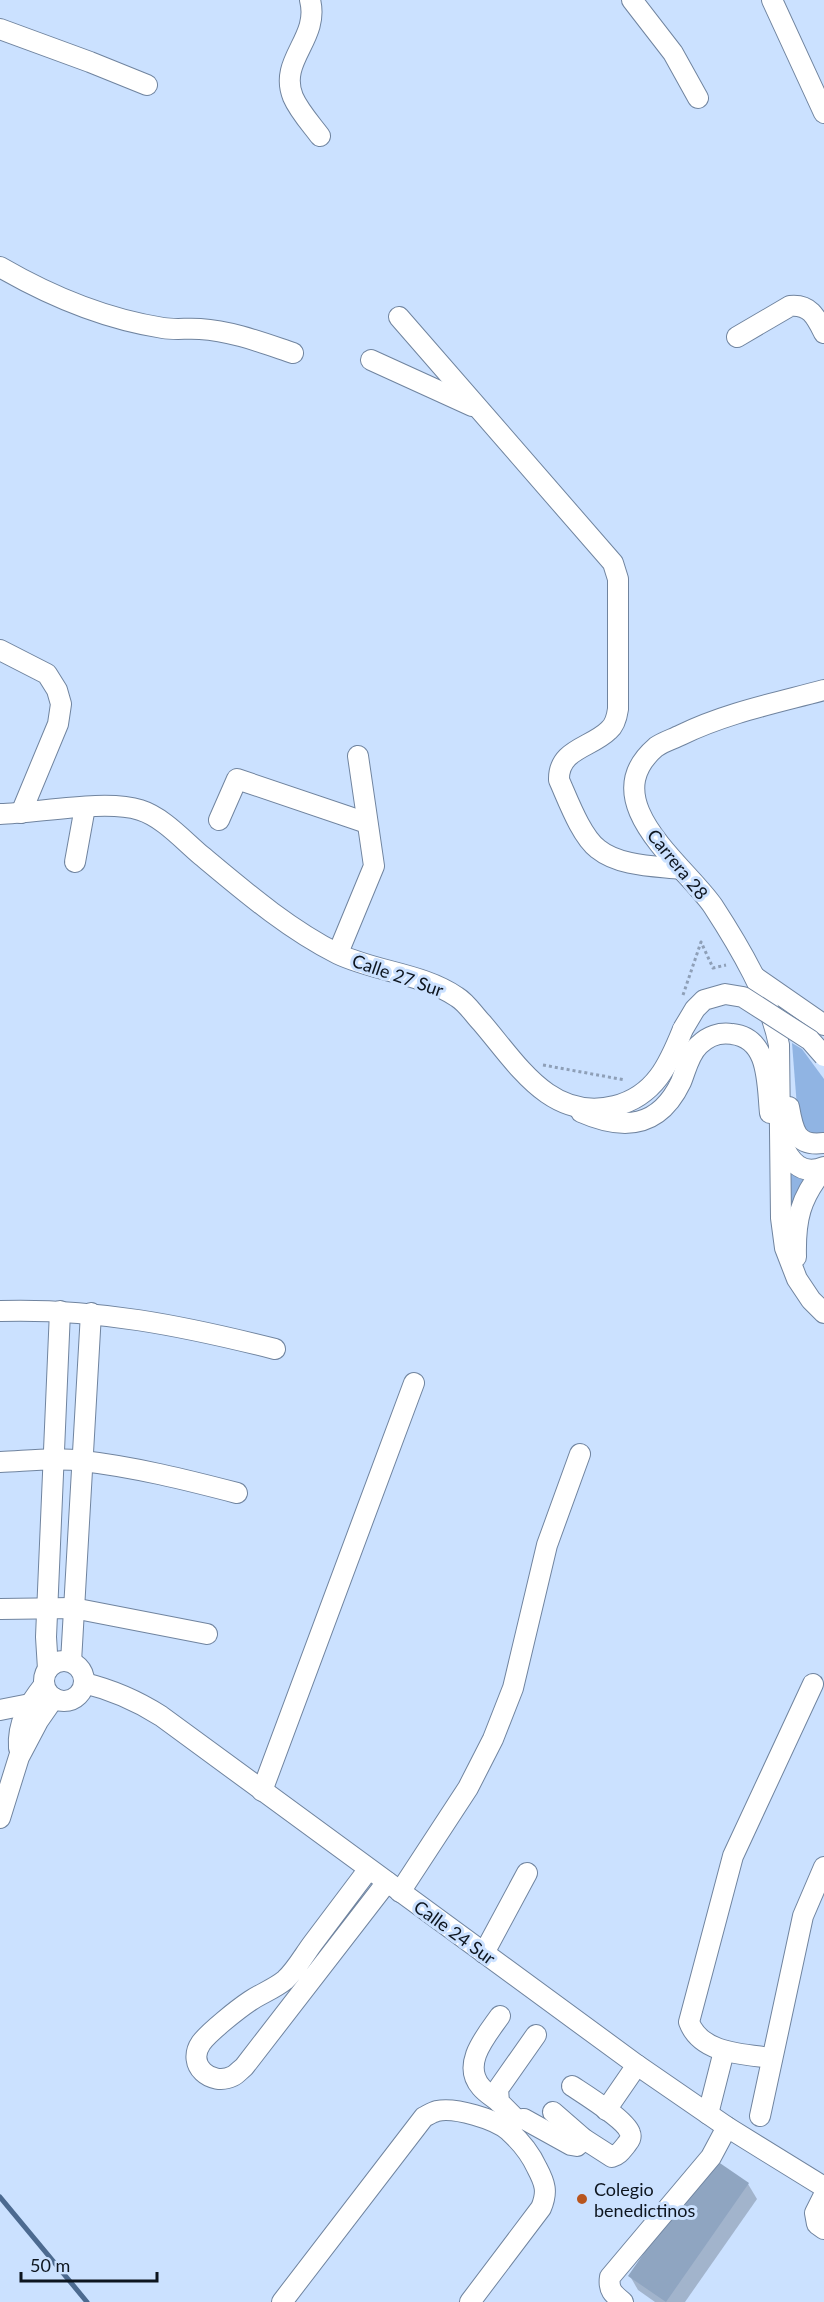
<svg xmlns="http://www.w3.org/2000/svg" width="824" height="2302" viewBox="0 0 824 2302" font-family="Lato,sans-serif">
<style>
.green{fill:#90b4e3}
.shadow{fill:#0003}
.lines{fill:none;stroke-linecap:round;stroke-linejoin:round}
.stream{stroke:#4c6a90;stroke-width:5}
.building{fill:#8fa5c1}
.minor-casing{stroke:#70849f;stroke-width:22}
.path{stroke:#8e9fb7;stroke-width:3;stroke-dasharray:3 3;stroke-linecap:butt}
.minor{stroke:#fff;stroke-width:20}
.minor-bridge-casing{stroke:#70849f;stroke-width:22;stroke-linecap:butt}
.minor-bridge{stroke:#fff;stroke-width:20}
.poi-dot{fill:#b8551e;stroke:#cbe1ff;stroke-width:2}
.labels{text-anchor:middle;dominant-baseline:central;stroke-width:6;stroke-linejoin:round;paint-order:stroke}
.street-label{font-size:18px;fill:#0d151f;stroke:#cbe1ff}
.poi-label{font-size:18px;fill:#0d151f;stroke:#cbe1ff;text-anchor:start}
</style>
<rect width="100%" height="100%" fill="#cbe1ff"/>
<g class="green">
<polygon points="792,1043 802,1049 824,1079 824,1132 818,1134 805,1132 798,1120"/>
<polygon points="791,1172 800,1179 808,1180 790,1214"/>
</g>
<polygon class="shadow" points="711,2159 748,2184 757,2199 685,2302 655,2302 638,2290 630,2276"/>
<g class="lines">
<polyline class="stream" points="0,2197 87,2302"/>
</g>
<polygon class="building" points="711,2157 749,2183 666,2302 628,2276"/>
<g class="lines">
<defs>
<g id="minor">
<path d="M310,0C320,39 278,60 293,97C299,111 311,124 320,136"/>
<polyline points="632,0 673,53 698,98"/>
<polyline points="772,0 824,113"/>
<polyline points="0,29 90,62 147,85"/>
<path d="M0,267C50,296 105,319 163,328C175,330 188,328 200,329C232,331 263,343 293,353"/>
<path d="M399,317L613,563L618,579V709C617,716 615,725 609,730C591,748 558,749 559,780C568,800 581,836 598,849C619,866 654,866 680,869"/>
<path d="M737,337L790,306C810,304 816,317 824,333"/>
<polyline points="371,360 472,406"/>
<polyline points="0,650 47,674 57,690 61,704 58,724 21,813"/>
<path d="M824,690C776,703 726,713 681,735C673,739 663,742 656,747C593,801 684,864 713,906C739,946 770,998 779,1045L781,1218L785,1248L797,1279L811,1300L824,1313"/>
<path d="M0,814C38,813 106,799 140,810C163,817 184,841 202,856C244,891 288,929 338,954C376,972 422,973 457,997C467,1003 474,1015 482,1023C518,1065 551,1122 615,1106C655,1096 669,1064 683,1029"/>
<polyline points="219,820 237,779 367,823"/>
<polyline points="75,862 85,807"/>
<polyline points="338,953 374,866 358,756"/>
<polyline points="755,977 824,1025"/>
<path d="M789,1107C793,1130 796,1147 824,1143"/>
<path d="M581,1112C624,1131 659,1128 681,1082C686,1070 689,1054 699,1045C708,1036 720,1032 732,1034C770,1038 767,1085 770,1113"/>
<path d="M782,1143C790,1162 802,1176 824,1167"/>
<path d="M796,1257C795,1220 800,1198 824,1169"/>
<path d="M0,1311C95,1308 184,1326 275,1349"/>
<path d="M0,1462C27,1461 56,1457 83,1461C135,1467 187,1480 237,1493"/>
<polyline points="0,1609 73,1608 207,1634"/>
<circle cx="64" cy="1681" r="20"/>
<polyline points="71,1662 91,1313"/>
<polyline points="48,1669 46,1637 60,1311"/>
<path d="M84,1683C113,1690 136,1700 161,1716L637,2065L727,2127L824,2187"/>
<polyline points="0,1710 30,1704"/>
<path d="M19,1748C17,1723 29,1704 44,1685"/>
<polyline points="262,1791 414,1383"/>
<polyline points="0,1818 19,1757 38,1721 54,1698"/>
<path d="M368,1870C350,1894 331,1919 313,1943C304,1955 296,1970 285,1980C274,1989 262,1993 250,2001C238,2009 209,2032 201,2043C186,2065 211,2087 233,2076C237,2074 240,2070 244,2067L387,1882"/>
<polyline points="400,1892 468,1788 493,1739 513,1688 547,1545 580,1454"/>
<polyline points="484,1953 527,1873"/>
<path d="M772,2058C743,2054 701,2054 689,2022L733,1856L813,1684"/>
<path d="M499,2102C493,2097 486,2093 481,2087C461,2064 486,2036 500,2016"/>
<polyline points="606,2110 637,2065"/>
<path d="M553,2112L584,2139L612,2157C619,2155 621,2151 626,2145C629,2141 632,2138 630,2133C626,2120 584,2094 572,2086"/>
<polyline points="708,2114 724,2051"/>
<polyline points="760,2116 803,1916 824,1867"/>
<polyline points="517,2120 499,2102 498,2089 536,2035"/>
<polyline points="510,2128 517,2120 524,2119 571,2145 577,2146 584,2139"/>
<polyline points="824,2195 815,2213 817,2224 824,2229"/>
<path d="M282,2302L424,2117C428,2115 433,2112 437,2111C455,2107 495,2119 509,2131C520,2141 531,2155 537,2168C545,2183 548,2192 541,2208L470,2302"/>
<path d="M623,2302C613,2294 608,2290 610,2277L711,2157L727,2127"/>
</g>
</defs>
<use href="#minor" class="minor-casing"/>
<g class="path">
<polyline points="683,995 701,942 713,968 726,965"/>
<polyline points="543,1065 625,1080"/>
</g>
<use href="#minor" class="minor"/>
<defs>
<polyline id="minor-bridge" points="683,1029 695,1009 704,1000 725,994 743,997 810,1040 824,1056"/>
</defs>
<use href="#minor-bridge" class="minor-bridge-casing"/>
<use href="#minor-bridge" class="minor-bridge"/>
</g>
<circle class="poi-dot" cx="582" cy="2199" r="6"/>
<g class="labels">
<g class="street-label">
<text transform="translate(678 864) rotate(51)">Carrera 28</text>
<text transform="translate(398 975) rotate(19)">Calle 27 Sur</text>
<text transform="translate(455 1932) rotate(36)">Calle 24 Sur</text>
</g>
<g class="poi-label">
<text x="594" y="2189">Colegio<tspan x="594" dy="21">benedictinos</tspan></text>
</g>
</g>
<path d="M21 2272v9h136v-9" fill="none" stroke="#0d151f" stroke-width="3"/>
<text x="30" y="2272" font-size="18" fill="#0d151f" stroke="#cbe1ff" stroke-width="4.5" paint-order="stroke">50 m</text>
</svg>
